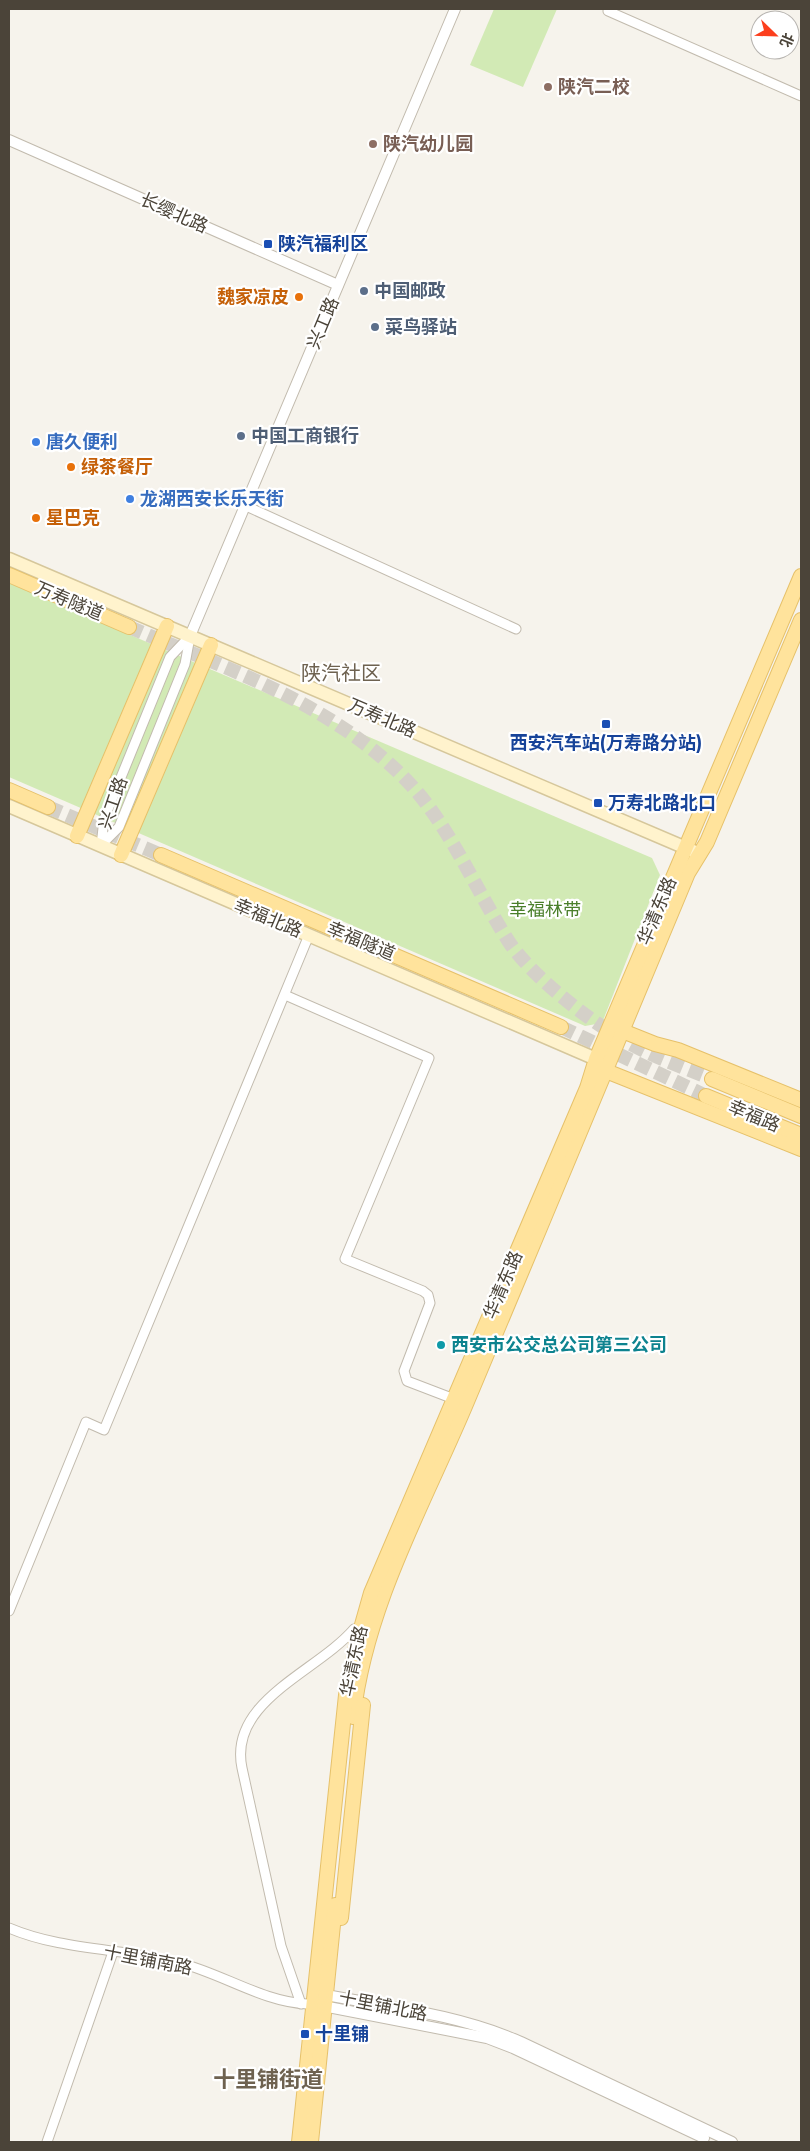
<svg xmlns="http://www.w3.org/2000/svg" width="810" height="2151" viewBox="0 0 810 2151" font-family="Jost,'Noto Sans SC',sans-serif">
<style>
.green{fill:#d2eab5}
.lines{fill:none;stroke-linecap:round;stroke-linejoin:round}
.primary-tunnel{stroke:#d4d0c8;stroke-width:14;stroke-dasharray:14 7;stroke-linecap:butt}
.minor-casing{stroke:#c2bbae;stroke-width:11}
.tertiary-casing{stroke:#c2bbae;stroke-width:12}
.secondary-casing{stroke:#d6c79b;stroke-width:15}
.primary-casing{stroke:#e6c16a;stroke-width:16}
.minor{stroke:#fff;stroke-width:9}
.tertiary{stroke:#fff;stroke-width:10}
.secondary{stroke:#fff3cd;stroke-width:12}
.primary{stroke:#ffe39c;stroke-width:14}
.education-dot{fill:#8d6e63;stroke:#fff;stroke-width:2}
.transit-dot{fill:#1a4fb4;stroke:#fff;stroke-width:2}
.service-dot{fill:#5c6f8a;stroke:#fff;stroke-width:2}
.food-dot{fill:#e8710a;stroke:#fff;stroke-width:2}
.shop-dot{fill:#3f7fe0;stroke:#fff;stroke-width:2}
.culture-dot{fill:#0f9aa8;stroke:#fff;stroke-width:2}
.labels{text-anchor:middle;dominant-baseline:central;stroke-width:4.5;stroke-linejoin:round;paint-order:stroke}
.education-label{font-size:18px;font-weight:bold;fill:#785e54;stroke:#fff;text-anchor:start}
.street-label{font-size:18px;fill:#4b4439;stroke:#fff}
.transit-label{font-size:18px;font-weight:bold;fill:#164399;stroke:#fff;text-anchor:start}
.service-label{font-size:18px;font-weight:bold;fill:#4e5e75;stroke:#fff;text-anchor:start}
.food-label{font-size:18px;font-weight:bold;fill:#c56008;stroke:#fff;text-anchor:start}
.shop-label{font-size:18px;font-weight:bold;fill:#366cbe;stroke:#fff;text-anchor:start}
.park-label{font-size:18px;fill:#4a7f2a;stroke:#fff}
.culture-label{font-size:18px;font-weight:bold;fill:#0d838f;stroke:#fff;text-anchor:start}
.quarter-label{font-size:20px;fill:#6e6250;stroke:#fff}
.district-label{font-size:22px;font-weight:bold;fill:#6e6250;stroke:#fff}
</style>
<rect width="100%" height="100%" fill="#f6f3ec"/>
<g class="green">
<polygon points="494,9 557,9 523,87 470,65"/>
<polygon points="9,583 652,858 660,875 602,1023 585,1026 9,777"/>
</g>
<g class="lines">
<g class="primary-tunnel">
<path d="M129,627C227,669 335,704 410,784C450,827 477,892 509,942C532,977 594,1025 631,1044C657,1058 685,1068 712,1079"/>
<polyline points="48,807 161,855"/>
<polyline points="561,1027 706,1096"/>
</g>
<defs>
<g id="minor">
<polyline points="608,11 801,96"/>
<polyline points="246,506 516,629"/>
<polyline points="101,845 119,827 185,664 190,637"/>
<polyline points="101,846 104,819 170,657 190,636"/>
<polyline points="285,995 429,1058 345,1259 423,1291 428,1295 430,1303 404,1371 407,1381 454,1399"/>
<polyline points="9,1611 86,1422 104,1430 309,935"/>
<path d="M9,1928C63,1951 124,1948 180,1963C223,1974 263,2002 307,2004"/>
<path d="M301,2004L281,1946L242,1768C228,1701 317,1672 354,1629"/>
<polyline points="47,2142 113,1952"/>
</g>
<g id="tertiary">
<polyline points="9,140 338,285"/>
<polyline points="190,636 455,9"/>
<path d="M321,1999L326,1995C391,2007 460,2015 521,2042L732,2142"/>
<polyline points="318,2005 487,2038 513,2048 704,2138"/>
</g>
<g id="secondary">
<polyline points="9,559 700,854"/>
<polyline points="9,806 596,1059 601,1066"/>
</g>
<g id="primary">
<polyline points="9,575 129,627"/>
<polyline points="9,790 48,807"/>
<polyline points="77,836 167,626"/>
<polyline points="121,855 211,645"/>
<polyline points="161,855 561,1027"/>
<polyline points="615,1028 655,1044 678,1050 801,1100"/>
<polyline points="606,1071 801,1149"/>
<polyline points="712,1079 801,1116"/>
<polyline points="706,1096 801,1135"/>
<path d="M353,1717C366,1605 423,1506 466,1404C540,1227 615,1051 688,873L707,842L801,620"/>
<polyline points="341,1918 363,1705"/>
<polyline points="299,2142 346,1695 356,1646 371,1593 587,1088 596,1059 801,576"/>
<polyline points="311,2142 335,1905"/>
</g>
</defs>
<use href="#minor" class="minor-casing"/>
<use href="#tertiary" class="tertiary-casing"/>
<use href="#secondary" class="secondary-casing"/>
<use href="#primary" class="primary-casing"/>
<use href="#minor" class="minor"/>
<use href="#tertiary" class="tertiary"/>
<use href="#secondary" class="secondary"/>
<use href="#primary" class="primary"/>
</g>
<g class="education-dot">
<circle cx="548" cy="87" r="5"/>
<circle cx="373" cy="144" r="5"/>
</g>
<g class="transit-dot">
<rect x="263" y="239" width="10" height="10" rx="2.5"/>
<rect x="601" y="719" width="10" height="10" rx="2.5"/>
<rect x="593" y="798" width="10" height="10" rx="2.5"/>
<rect x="300" y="2029" width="10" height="10" rx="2.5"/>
</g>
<g class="service-dot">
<circle cx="364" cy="291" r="5"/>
<circle cx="375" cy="327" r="5"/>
<circle cx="241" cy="436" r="5"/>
</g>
<g class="food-dot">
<circle cx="299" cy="297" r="5"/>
<circle cx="71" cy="467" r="5"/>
<circle cx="36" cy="518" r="5"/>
</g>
<g class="shop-dot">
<circle cx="36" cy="442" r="5"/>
<circle cx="130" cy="499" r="5"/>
</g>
<circle class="culture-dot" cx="441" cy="1345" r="5"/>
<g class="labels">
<g class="education-label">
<text x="558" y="87">陕汽二校</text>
<text x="383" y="144">陕汽幼儿园</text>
</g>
<g class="street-label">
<text transform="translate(174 213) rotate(24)">长缨北路</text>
<text transform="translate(323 323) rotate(-67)">兴工路</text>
<text transform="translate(69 601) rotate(23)">万寿隧道</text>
<text transform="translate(382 718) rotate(23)">万寿北路</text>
<text transform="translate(113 803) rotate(-71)">兴工路</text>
<text transform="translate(657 911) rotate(-67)">华清东路</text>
<text transform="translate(268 918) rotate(23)">幸福北路</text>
<text transform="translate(361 941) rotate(23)">幸福隧道</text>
<text transform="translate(754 1116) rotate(23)">幸福路</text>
<text transform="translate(503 1285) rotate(-67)">华清东路</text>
<text transform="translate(354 1661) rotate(-78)">华清东路</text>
<text transform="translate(148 1960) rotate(11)">十里铺南路</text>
<text transform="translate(383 2006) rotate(11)">十里铺北路</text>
</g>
<g class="transit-label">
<text x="278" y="244">陕汽福利区</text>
<text x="606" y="743" text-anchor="middle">西安汽车站(万寿路分站)</text>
<text x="608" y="803">万寿北路北口</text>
<text x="315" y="2034">十里铺</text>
</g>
<g class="service-label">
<text x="374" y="291">中国邮政</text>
<text x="385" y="327">菜鸟驿站</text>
<text x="251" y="436">中国工商银行</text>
</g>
<g class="food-label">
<text x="289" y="297" text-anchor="end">魏家凉皮</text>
<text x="81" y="467">绿茶餐厅</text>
<text x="46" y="518">星巴克</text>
</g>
<g class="shop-label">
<text x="46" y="442">唐久便利</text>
<text x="140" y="499">龙湖西安长乐天街</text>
</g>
<g class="park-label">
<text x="545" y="910">幸福林带</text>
</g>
<g class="culture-label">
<text x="451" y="1345">西安市公交总公司第三公司</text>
</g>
<g class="quarter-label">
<text x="341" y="673">陕汽社区</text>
</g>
<g class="district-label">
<text x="268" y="2079">十里铺街道</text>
</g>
</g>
<rect width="810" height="2151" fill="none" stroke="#4b4439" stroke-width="20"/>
<g transform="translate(775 35) rotate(113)"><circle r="24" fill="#ffffff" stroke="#b7b4b0"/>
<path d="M0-4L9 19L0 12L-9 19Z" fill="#fc3f1d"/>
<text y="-8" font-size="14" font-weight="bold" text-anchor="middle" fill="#4b4439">北</text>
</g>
</svg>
